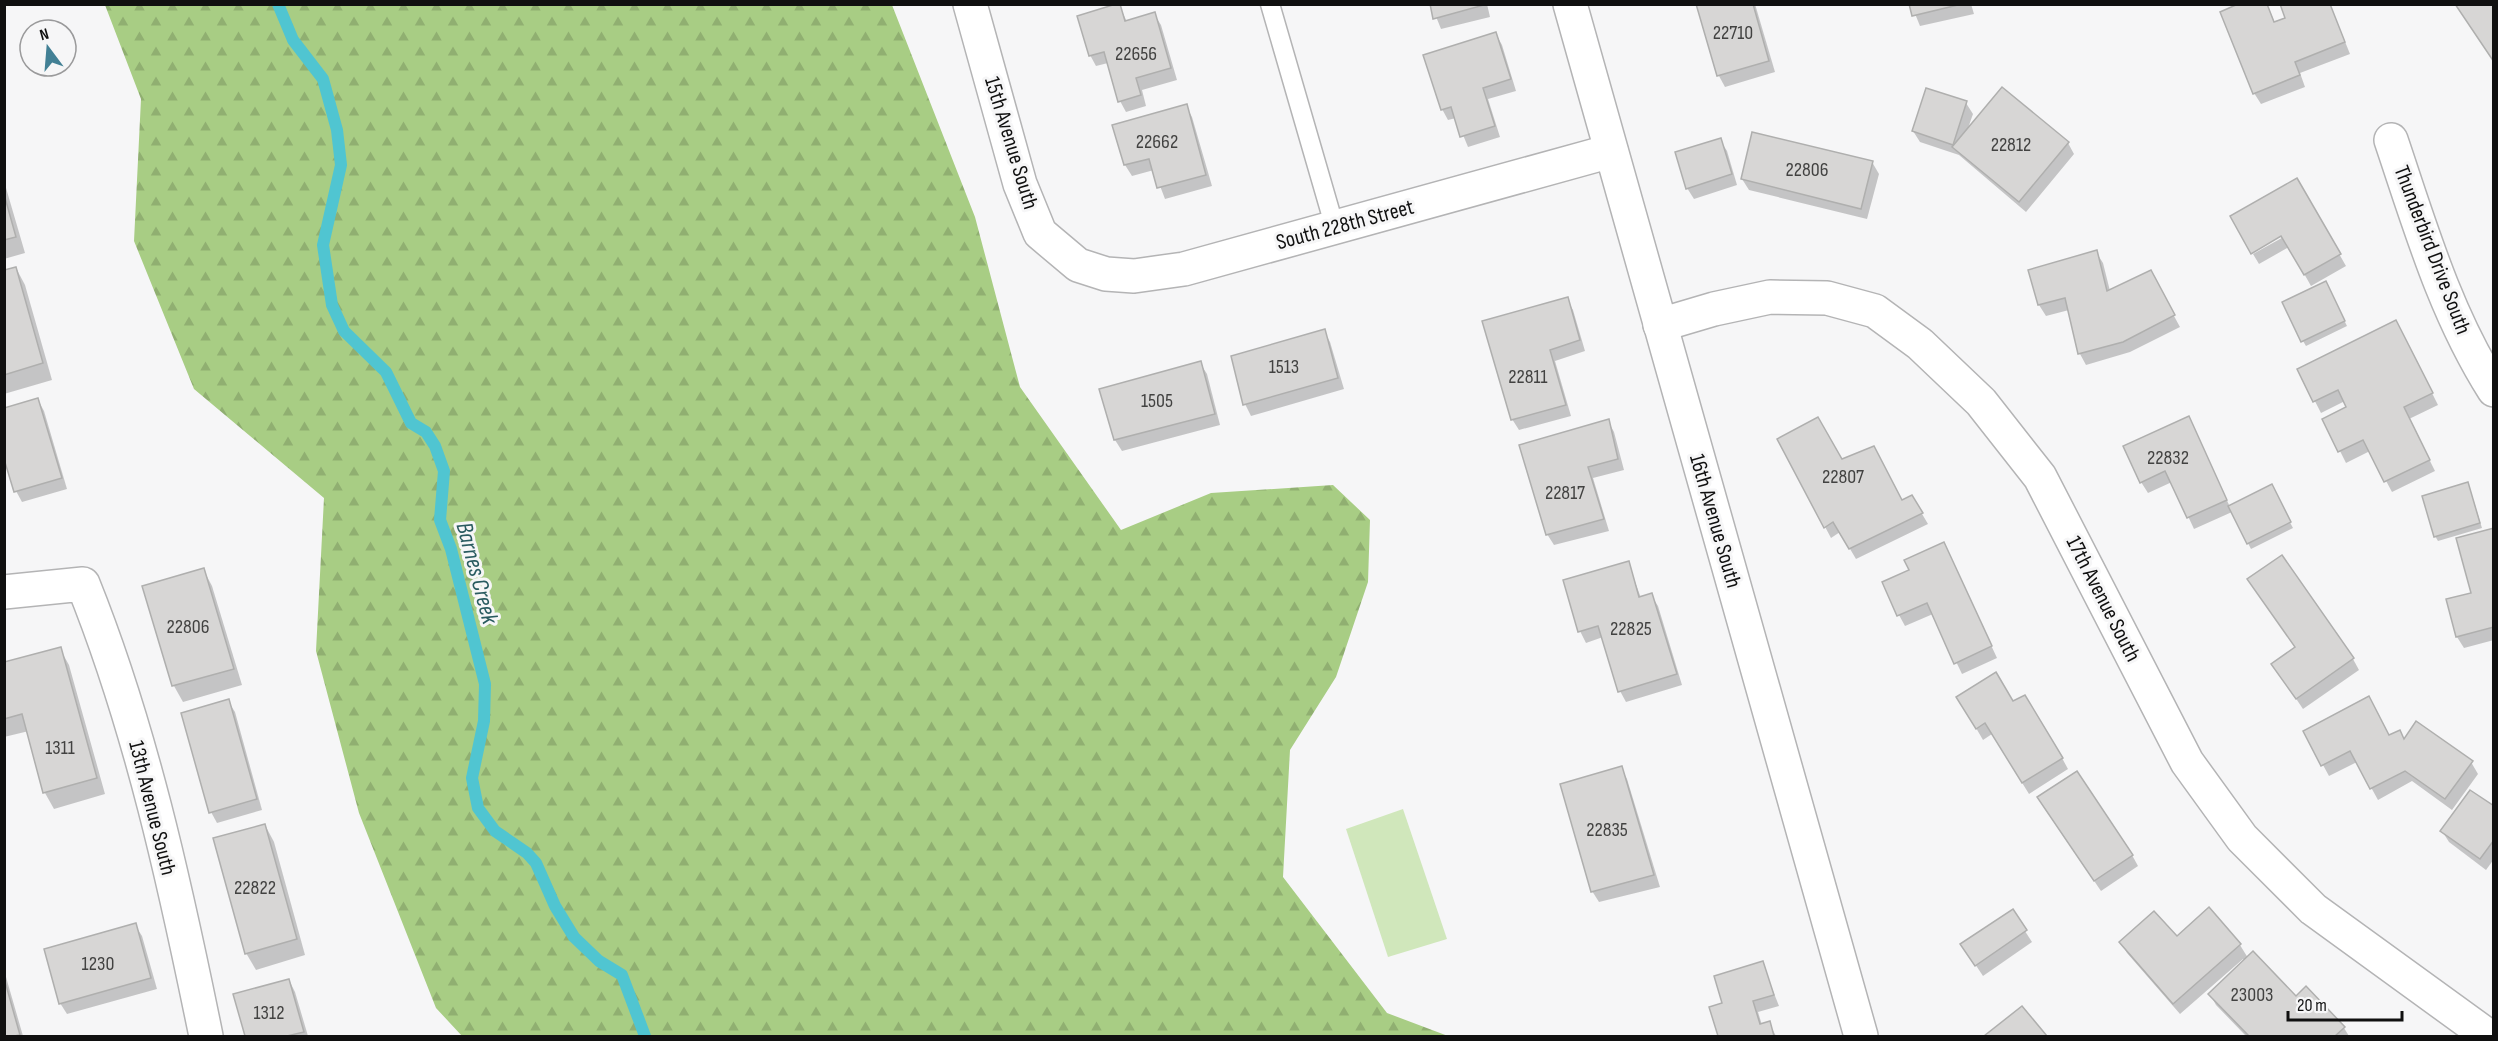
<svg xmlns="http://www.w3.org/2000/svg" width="2498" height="1041" viewBox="0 0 2498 1041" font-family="'Sofia Sans Condensed',sans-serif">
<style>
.forest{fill:url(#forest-firs)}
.pitch{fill:#d0e7bb}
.shadow{fill:#0003}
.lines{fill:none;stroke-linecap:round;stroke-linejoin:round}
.stream{stroke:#50c5d1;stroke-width:12}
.building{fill:#d7d6d5;stroke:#afafae;stroke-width:1.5}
.lane-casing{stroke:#b4b4b5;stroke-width:21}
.street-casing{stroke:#b4b4b5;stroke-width:36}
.secondary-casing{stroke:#b4b4b5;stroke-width:36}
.lane{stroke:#fff;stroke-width:18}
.street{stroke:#fff;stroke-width:33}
.secondary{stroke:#fff;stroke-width:33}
.labels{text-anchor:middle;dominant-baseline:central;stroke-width:6;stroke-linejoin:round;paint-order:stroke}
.number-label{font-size:20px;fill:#424241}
.street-label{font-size:22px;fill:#101010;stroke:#f6f6f7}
.water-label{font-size:24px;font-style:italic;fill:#295b60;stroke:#f6f6f7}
</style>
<defs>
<pattern id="forest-firs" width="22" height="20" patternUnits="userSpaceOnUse" patternTransform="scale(1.5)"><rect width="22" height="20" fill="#a8cd84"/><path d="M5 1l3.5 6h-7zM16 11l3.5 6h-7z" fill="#90af71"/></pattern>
</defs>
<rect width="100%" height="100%" fill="#f6f6f7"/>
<polygon class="forest" points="105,5 892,5 975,217 1020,387 1121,530 1211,493 1333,485 1370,520 1368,582 1336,677 1290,750 1283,877 1387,1013 1448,1036 462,1036 436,1008 359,813 316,651 324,498 194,389 134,241 141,99"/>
<polygon class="pitch" points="1403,809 1447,939 1388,957 1346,829"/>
<g class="shadow">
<polygon points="1431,4 1487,4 1490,17 1441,29"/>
<polygon points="1698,4 1755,4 1775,72 1725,87 1719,76"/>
<polygon points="1911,4 1971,4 1974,14 1920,26"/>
<polygon points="2267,4 2275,23 2287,19 2282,4 2330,4 2350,54 2300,73 2305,87 2261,104 2254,93"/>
<polygon points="1119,5 1127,22 1154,14 1161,25 1177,80 1142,90 1146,106 1126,112 1120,101 1108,63 1096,66 1090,55"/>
<polygon points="1496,34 1502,45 1516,91 1488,99 1500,137 1468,147 1456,118 1448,120 1442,109"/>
<polygon points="1966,103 1973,114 1967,131 2068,143 2074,154 2026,212 1959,155 1920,142 1913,131"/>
<polygon points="1186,106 1192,117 1212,186 1165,199 1154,170 1132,176 1125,165 1114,126"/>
<polygon points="1720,140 1727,151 1737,185 1694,199 1687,188"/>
<polygon points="1872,162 1879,174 1867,219 1749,190 1742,179"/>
<polygon points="2297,180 2346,266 2311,286 2289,247 2259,264 2253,254 2289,234"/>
<polygon points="4,181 25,253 4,259"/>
<polygon points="2096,252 2103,263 2110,291 2150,272 2180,327 2130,352 2086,365 2080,354 2069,310 2046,316 2039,305 2030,271"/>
<polygon points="16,268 25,285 52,380 4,394 4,271"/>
<polygon points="2328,288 2347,326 2306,346 2303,341"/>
<polygon points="1567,299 1573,310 1585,351 1555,361 1571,416 1519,430 1512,419"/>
<polygon points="1324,331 1330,342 1344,389 1251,416 1245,404"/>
<polygon points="2402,333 2438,405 2409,419 2435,471 2392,492 2370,451 2346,463 2324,419 2348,407 2345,401 2321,413 2299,370"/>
<polygon points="1200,363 1207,374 1220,425 1122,451 1115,440"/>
<polygon points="38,400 44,411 67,489 22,502 16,491"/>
<polygon points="1608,421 1614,432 1624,470 1593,478 1609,531 1554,545 1547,534"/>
<polygon points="2194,429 2230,507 2271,486 2293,528 2251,549 2232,512 2194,529 2172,482 2148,493 2141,482"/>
<polygon points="1779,440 1841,461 1901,502 1912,497 1928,524 1856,559 1840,532 1831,538"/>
<polygon points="2470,489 2482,528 2438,541 2435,536"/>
<polygon points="2494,530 2494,640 2464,648 2457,637"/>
<polygon points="1944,544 1997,658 1962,674 1933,614 1905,626 1899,615 1911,570"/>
<polygon points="1628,563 1641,598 1651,595 1658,606 1682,685 1626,702 1620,691 1603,637 1586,643 1580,631"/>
<polygon points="203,569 212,586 242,685 183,702 174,686 144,587"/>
<polygon points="60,649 69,665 105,794 54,809 45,793 29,731 4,737 4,664"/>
<polygon points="2353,659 2359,670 2303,709 2280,675"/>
<polygon points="1958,697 2062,758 2068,769 2029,794 1992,734 1983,740"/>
<polygon points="228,701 235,712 262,810 217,823 211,812"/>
<polygon points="2305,732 2389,736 2471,762 2478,774 2452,810 2412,781 2378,800 2357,762 2329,776"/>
<polygon points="1621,768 1627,779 1660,887 1599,902 1592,891"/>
<polygon points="2494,808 2494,859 2486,870 2449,842 2442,831"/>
<polygon points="2045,809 2132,855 2138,866 2101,891"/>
<polygon points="265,825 274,842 305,955 256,970 246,953"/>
<polygon points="2209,909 2240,945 2248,958 2296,998 2344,1028 2349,1036 2246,1036 2216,1005 2210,994 2245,961 2243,959 2180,1014 2127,953 2121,942 2177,938"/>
<polygon points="2012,911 2032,942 1983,976 1969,955"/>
<polygon points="135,925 142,936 157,989 67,1014 60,1003"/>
<polygon points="1762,963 1779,1006 1758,1012 1762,1025 1769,1023 1776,1036 1719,1036 1711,1008 1724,1004"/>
<polygon points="4,970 23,1036 4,1036"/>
<polygon points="289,980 295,992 308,1036 247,1036 235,995"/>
<polygon points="2021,1008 2045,1036 1987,1036"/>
</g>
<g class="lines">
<polyline class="stream" points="278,4 293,40 323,79 337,130 341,165 323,245 332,305 344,331 386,372 411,423 426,432 435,446 444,471 440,520 451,549 485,684 484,721 472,778 478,808 495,831 527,853 536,863 555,906 574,937 599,961 622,975 645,1036"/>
</g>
<g class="building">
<polygon points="1116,4 1120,4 1125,21 1155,12 1171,68 1136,78 1141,95 1118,102 1104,52 1089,56 1077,16"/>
<polygon points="1430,4 1484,4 1484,5 1433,19"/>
<polygon points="1696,4 1753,4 1769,61 1717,76"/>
<polygon points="1909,4 1962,4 1912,16"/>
<polygon points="2238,4 2267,4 2274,22 2285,18 2280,4 2330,4 2345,42 2295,62 2300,75 2253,94 2220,12"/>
<polygon points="2455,4 2494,4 2494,62"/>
<polygon points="1496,32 1511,79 1483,88 1495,126 1460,137 1451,107 1441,110 1423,55"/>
<polygon points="2002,87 2069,142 2019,202 1952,147"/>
<polygon points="1926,88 1967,101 1953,145 1912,131"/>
<polygon points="1187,104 1206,175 1157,188 1149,159 1124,165 1112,125"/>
<polygon points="1752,132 1873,161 1861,209 1741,179"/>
<polygon points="1721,138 1732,174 1686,189 1675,152"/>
<polygon points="2297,178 2341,254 2304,275 2281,236 2251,254 2230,216"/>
<polygon points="4,194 16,237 4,240"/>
<polygon points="2097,250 2107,291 2151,270 2175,315 2123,342 2078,354 2065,298 2038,305 2028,270"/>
<polygon points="16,267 43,363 4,375 4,270"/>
<polygon points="2326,281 2345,321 2301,342 2282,302"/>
<polygon points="1568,297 1580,340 1550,350 1566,405 1511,420 1482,321"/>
<polygon points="2396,320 2433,393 2404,407 2430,460 2384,482 2363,440 2338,452 2322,419 2346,407 2338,390 2313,402 2297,369"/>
<polygon points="1325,329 1338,378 1243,405 1231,356"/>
<polygon points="1201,361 1215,414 1114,440 1099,389"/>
<polygon points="38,398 62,478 14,492 4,459 4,408"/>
<polygon points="2189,416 2227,500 2187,518 2165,471 2140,483 2123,446"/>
<polygon points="1818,417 1842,459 1874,446 1902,500 1912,495 1923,513 1849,549 1833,522 1824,528 1777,439"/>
<polygon points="1609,419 1618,459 1588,467 1604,519 1546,535 1519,445"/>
<polygon points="2468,482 2480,523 2434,537 2422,496"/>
<polygon points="2272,484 2291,522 2247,544 2228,506"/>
<polygon points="2494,528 2494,627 2456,637 2446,599 2471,593 2456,538"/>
<polygon points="1944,542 1992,646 1954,664 1927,603 1897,616 1882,582 1909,570 1904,560"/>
<polygon points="2282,555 2354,658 2296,699 2271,664 2295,647 2247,579"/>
<polygon points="1629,561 1639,597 1652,593 1677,674 1618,692 1598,626 1578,632 1563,580"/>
<polygon points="204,568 234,669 172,686 142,586"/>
<polygon points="61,647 97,778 43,793 22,714 4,719 4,662"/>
<polygon points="1996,672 2013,701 2025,695 2063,758 2022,783 1985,723 1976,729 1956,697"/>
<polygon points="2369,696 2389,735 2400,730 2404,739 2416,721 2473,761 2445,799 2405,771 2370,789 2350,751 2321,766 2303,731"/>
<polygon points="229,699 257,799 209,813 181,713"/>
<polygon points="1622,766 1654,875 1591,892 1560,784"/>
<polygon points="2077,771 2133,855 2094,881 2037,797"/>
<polygon points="2470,790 2494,806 2494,840 2480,859 2440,831"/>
<polygon points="265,824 297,939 245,954 213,838"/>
<polygon points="2209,907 2241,944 2173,1004 2119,942 2154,911 2177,936"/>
<polygon points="2013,909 2027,930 1975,966 1960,944"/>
<polygon points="136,923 151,978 59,1004 44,949"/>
<polygon points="2253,951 2296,996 2306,986 2345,1027 2335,1036 2249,1036 2208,994"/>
<polygon points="1763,961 1774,995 1753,1001 1760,1024 1770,1021 1774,1036 1718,1036 1709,1007 1722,1003 1714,976"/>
<polygon points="4,978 20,1035 14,1036 4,1036"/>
<polygon points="289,979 304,1032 287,1036 245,1036 233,994"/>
<polygon points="2022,1006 2047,1036 1984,1036"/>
</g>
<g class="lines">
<defs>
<polyline id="lane" points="1270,4 1335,228"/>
<g id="street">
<polyline points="970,4 1020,184 1040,233 1078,265 1106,274 1134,276 1184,269 1611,151"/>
<path d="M2391,140C2420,226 2445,313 2494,390"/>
<polyline points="1660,325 1714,309 1770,297 1827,298 1875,311 1920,344 1981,402 2040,477 2187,762 2242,838 2313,909 2488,1036"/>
<path d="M4,592L83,584C141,728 175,884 206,1036"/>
</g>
<polyline id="secondary" points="1570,4 1861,1036"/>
</defs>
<use href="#lane" class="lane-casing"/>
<use href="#street" class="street-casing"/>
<use href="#secondary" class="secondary-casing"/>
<use href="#lane" class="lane"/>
<use href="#street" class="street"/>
<use href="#secondary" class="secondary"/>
</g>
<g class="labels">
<g class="number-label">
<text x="1733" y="33">22710</text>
<text x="1136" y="54">22656</text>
<text x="1157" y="142">22662</text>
<text x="2011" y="145">22812</text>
<text x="1807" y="170">22806</text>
<text x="1284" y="367">1513</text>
<text x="1528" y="377">22811</text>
<text x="1157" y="401">1505</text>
<text x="2168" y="458">22832</text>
<text x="1843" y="477">22807</text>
<text x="1565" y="493">22817</text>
<text x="188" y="627">22806</text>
<text x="1631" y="629">22825</text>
<text x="60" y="748">1311</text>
<text x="1607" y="830">22835</text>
<text x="255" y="888">22822</text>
<text x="98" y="964">1230</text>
<text x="2252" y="995">23003</text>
<text x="269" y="1013">1312</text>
</g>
<g class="street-label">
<text transform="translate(1011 143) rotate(73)">15th Avenue South</text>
<text transform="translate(1345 225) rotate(-15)">South 228th Street</text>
<text transform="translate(2432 250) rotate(69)">Thunderbird Drive South</text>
<text transform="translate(1715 521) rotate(74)">16th Avenue South</text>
<text transform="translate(2103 599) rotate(63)">17th Avenue South</text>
<text transform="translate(152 808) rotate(76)">13th Avenue South</text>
</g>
<g class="water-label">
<text transform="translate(477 573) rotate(75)">Barnes Creek</text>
</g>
</g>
<rect width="2498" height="1041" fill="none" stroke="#101010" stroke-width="12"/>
<g transform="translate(48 48) rotate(344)"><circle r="28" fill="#f6f6f7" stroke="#9a9a9b" stroke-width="1.5"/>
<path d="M0-4.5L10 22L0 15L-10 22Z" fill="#428095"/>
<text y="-9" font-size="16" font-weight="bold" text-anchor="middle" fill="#101010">N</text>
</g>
<path d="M2288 1011v9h114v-9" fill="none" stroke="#101010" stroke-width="3"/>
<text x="2297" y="1011" font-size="18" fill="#101010" stroke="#f6f6f7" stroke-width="4.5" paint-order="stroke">20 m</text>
</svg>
